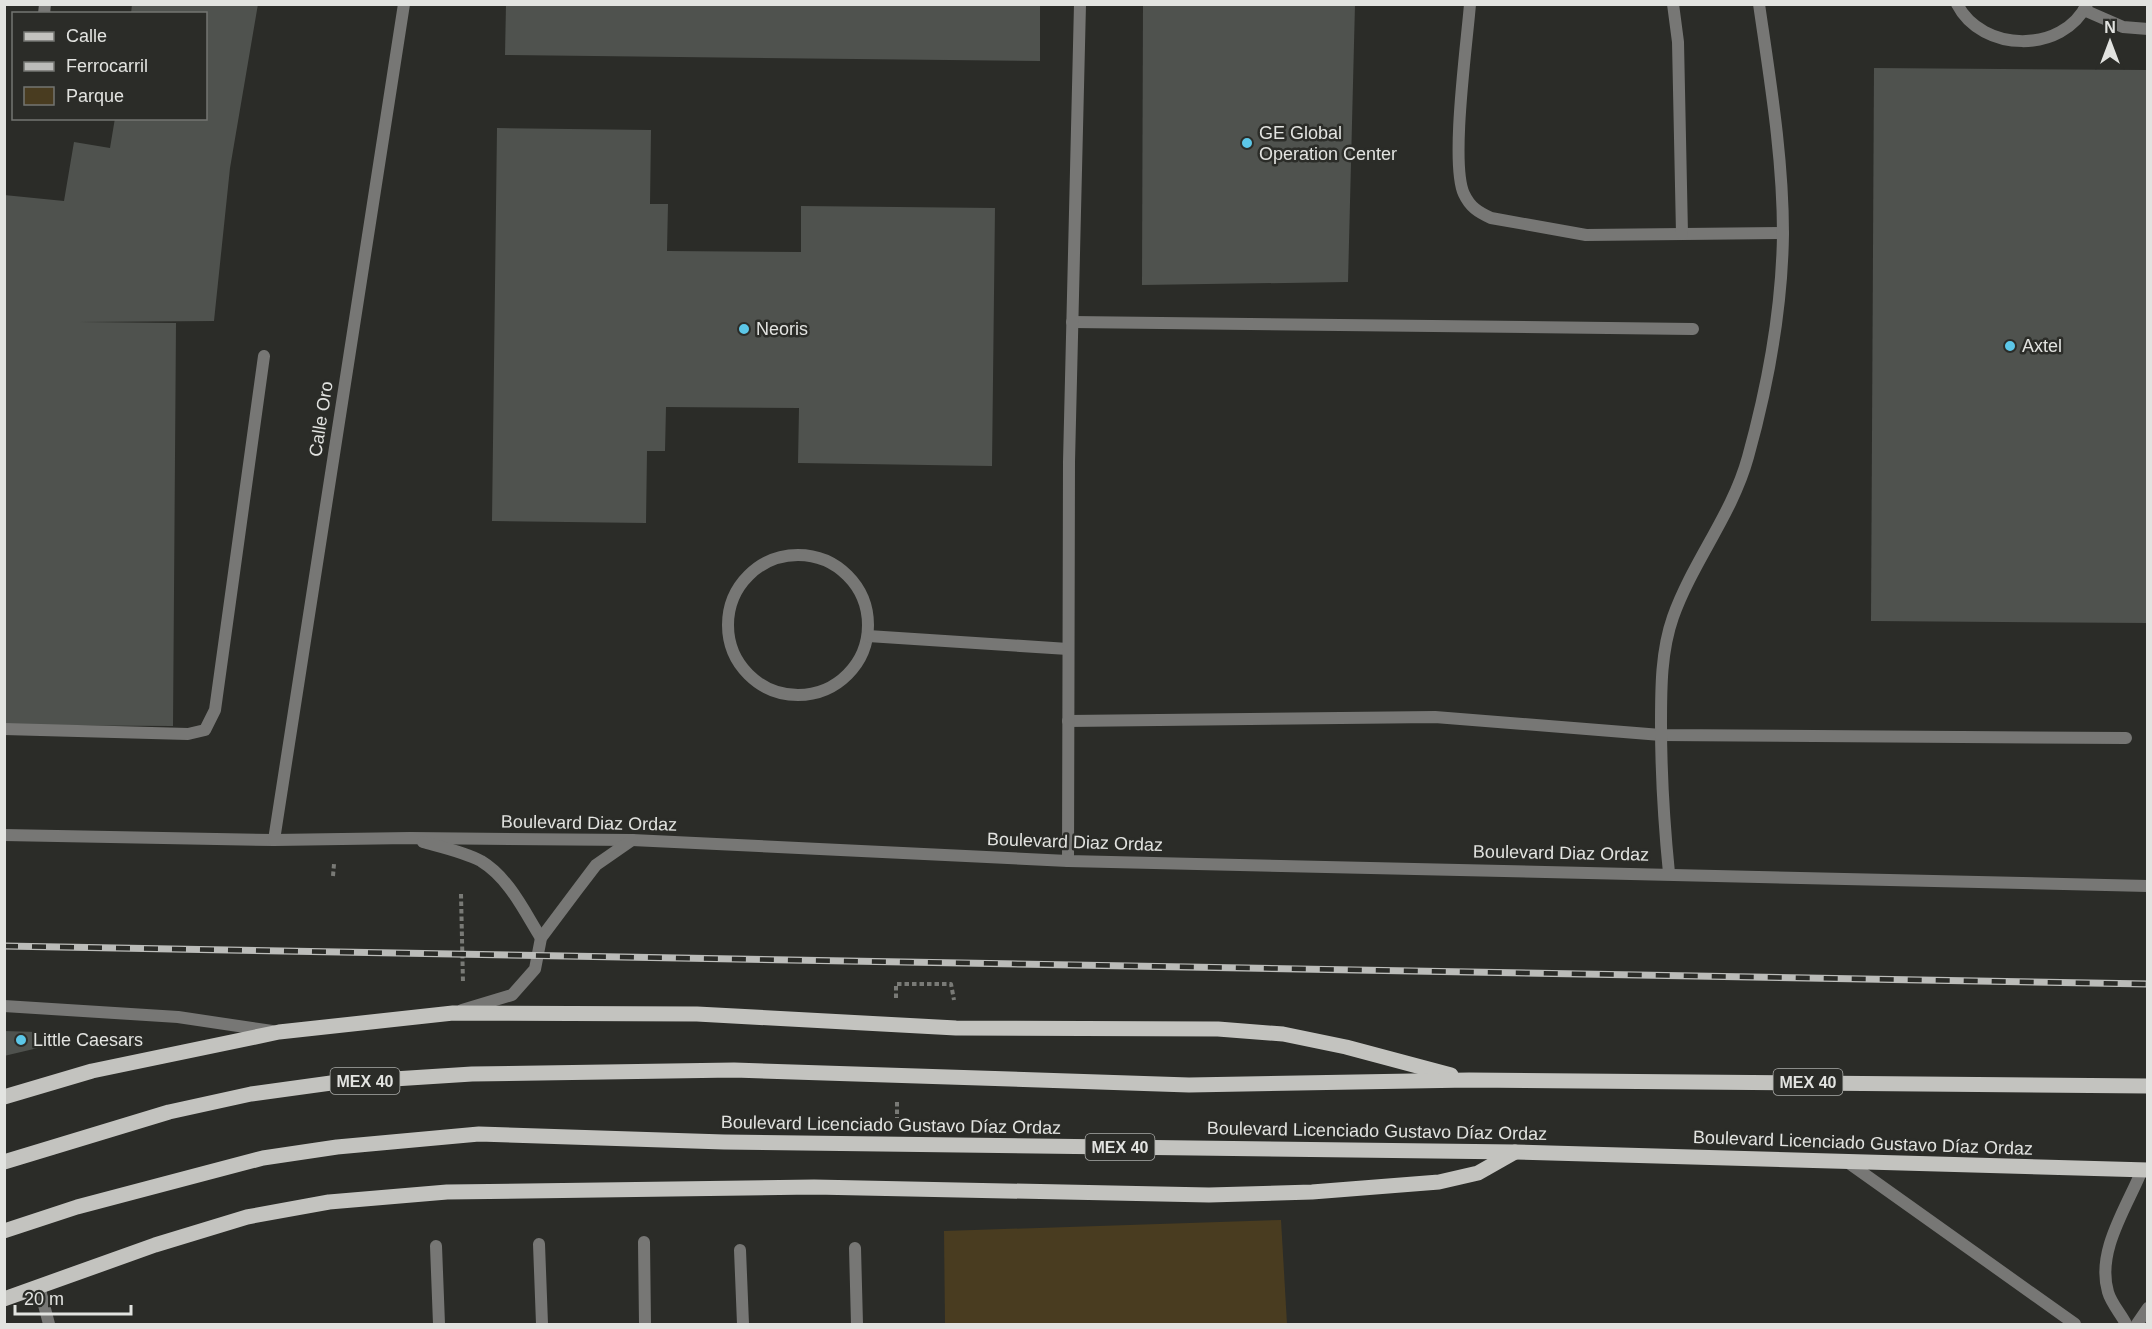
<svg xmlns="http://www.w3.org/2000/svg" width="2152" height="1329" viewBox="0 0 2152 1329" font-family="Arial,sans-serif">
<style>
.green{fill:#493c20}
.building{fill:#4f524e}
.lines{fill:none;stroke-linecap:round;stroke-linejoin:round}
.path{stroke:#797a76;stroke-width:4;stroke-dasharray:4.5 3;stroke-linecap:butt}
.service{stroke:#777775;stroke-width:12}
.tertiary{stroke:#777775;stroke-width:12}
.primary{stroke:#c3c3bf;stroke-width:15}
.rail-casing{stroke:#bbbcb9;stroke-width:7}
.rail{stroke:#2b2c28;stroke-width:4.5;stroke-dasharray:14;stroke-linecap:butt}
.poi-dot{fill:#5cc7e8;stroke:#2b2c28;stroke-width:2}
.labels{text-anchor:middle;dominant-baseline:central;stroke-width:5;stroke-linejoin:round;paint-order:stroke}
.shield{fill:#2b2c28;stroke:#abaca9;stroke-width:1.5}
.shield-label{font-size:16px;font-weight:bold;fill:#e2e3e0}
.poi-label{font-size:18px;fill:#e2e3e0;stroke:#2b2c28;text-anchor:start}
.street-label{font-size:18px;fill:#e2e3e0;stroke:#2b2c28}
</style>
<rect width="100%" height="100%" fill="#2b2c28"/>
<polygon class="green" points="1281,1220 1287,1324 945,1324 944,1231"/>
<g class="building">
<polygon points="132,4 258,4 230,168 214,321 80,322 176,323 173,726 4,725 4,195 64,201 74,142 110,148 115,118 206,118 206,14 131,14"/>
<polygon points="506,4 1040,4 1040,61 505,55"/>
<polygon points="1143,4 1355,4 1348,282 1142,285"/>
<polygon points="1874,68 2148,70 2148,623 1871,621"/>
<polygon points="497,128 651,130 650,204 668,204 667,251 801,252 801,206 995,208 992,466 798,463 799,408 666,407 665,451 647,451 646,523 492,521"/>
<polygon points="4,1031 38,1032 38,1048 4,1056"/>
</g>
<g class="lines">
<g class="path">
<polyline points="333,876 334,864"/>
<polyline points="461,894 463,983"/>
<polyline points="896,998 896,984 951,984 954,1000"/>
<polyline points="897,1102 897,1118"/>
</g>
<g class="service">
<path d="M1470,4C1467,43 1450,164 1464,194C1470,207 1478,212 1491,218L1586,235L1783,233"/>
<polyline points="1673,4 1678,42 1682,234"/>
<path d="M1957,4C1982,53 2063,54 2087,4"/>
<polyline points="2084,10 2123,27 2148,29"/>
<polyline points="44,14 45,4"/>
<polyline points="1072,322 1693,329"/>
<circle cx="798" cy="625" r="70"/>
<polyline points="868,636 1068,649"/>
<polyline points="1068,721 1435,717 1661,735 2126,738"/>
<polyline points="4,729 188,734 205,730 215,710 264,356"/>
<polyline points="1068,861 1069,462 1080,4"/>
<path d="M1669,873C1664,823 1661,774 1661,724C1661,688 1661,651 1673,617C1693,561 1732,515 1748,457C1768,385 1782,309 1783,234C1783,157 1770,80 1759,4"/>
<polyline points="4,1006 178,1017 272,1031"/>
<polyline points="1846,1161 2075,1324"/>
<polyline points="644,1242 645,1324"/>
<polyline points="539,1244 542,1324"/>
<polyline points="436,1246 439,1324"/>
<polyline points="855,1248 857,1324"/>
<polyline points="740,1250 743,1324"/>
<polyline points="39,1286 49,1324"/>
<path d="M2126,1324C2121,1314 2111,1303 2108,1292C2096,1251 2127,1207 2142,1170"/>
<polyline points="2137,1324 2148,1308"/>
</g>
<g class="tertiary">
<polyline points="4,835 274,840 410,838 632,840 1068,861 2148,886"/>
<polyline points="274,840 404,4"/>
<path d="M423,842C441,847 464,852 481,861C509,878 524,911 541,938"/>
<polyline points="462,1010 512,995 535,969 541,938 577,890 596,865 632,840"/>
</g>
<g class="primary">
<polyline points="4,1097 92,1071 279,1032 453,1013 697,1014 956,1028 1218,1029 1283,1034 1346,1047 1451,1075"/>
<polyline points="4,1162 169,1112 251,1094 331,1083 472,1074 734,1070 1189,1085 1469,1080 2148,1086"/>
<polyline points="4,1231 77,1207 263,1158 337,1147 479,1134 724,1142 1515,1152 2148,1170"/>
<polyline points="4,1299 155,1245 247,1217 329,1202 447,1192 814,1187 1209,1195 1312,1192 1439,1182 1478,1173 1515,1152"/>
</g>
<defs>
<polyline id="rail" points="4,946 2148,984"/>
</defs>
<use href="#rail" class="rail-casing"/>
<use href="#rail" class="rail"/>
</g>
<g class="poi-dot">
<circle cx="1247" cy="143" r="6"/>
<circle cx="744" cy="329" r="6"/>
<circle cx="2010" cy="346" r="6"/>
<circle cx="21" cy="1040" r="6"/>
</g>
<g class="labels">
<g class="shield">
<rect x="330.5" y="1068" width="69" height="26" rx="4.5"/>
<rect x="1773.5" y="1069" width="69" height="26" rx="4.5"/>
<rect x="1085.5" y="1134" width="69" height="26" rx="4.5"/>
</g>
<g class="shield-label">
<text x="365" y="1081">MEX 40</text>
<text x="1808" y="1082">MEX 40</text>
<text x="1120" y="1147">MEX 40</text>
</g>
<g class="poi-label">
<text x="1259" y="133">GE Global<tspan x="1259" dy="21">Operation Center</tspan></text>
<text x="756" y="329">Neoris</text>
<text x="2022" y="346">Axtel</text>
<text x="33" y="1040">Little Caesars</text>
</g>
<g class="street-label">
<text transform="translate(321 419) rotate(-81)">Calle Oro</text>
<text transform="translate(589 823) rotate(1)">Boulevard Diaz Ordaz</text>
<text transform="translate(1075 842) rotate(2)">Boulevard Diaz Ordaz</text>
<text transform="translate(1561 853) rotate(1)">Boulevard Diaz Ordaz</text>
<text transform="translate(891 1125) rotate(1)">Boulevard Licenciado Gustavo Díaz Ordaz</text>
<text transform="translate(1377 1131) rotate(1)">Boulevard Licenciado Gustavo Díaz Ordaz</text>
<text transform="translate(1863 1143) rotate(2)">Boulevard Licenciado Gustavo Díaz Ordaz</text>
</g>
</g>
<rect width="2152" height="1329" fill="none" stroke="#e2e3e0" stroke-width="12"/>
<rect x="12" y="12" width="195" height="108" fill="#2b2c28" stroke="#747572" stroke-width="1.5"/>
<rect x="24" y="32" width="30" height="9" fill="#c3c3bf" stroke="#747572" stroke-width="1.5"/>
<text x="66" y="42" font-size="18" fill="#e2e3e0">Calle</text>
<rect x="24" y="62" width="30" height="9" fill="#bbbcb9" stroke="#747572" stroke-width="1.5"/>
<text x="66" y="72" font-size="18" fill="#e2e3e0">Ferrocarril</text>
<rect x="24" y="87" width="30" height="18" fill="#493c20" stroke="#747572" stroke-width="1.5"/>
<text x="66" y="102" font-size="18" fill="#e2e3e0">Parque</text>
<g transform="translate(2110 42)" stroke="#2b2c28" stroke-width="4.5" paint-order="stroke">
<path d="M0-4.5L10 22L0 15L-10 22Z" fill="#e2e3e0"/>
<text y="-9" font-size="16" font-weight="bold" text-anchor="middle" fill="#e2e3e0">N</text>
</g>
<path d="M15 1305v9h116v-9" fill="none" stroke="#e2e3e0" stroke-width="3"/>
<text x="24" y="1305" font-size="18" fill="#e2e3e0" stroke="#2b2c28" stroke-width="4.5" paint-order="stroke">20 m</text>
</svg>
